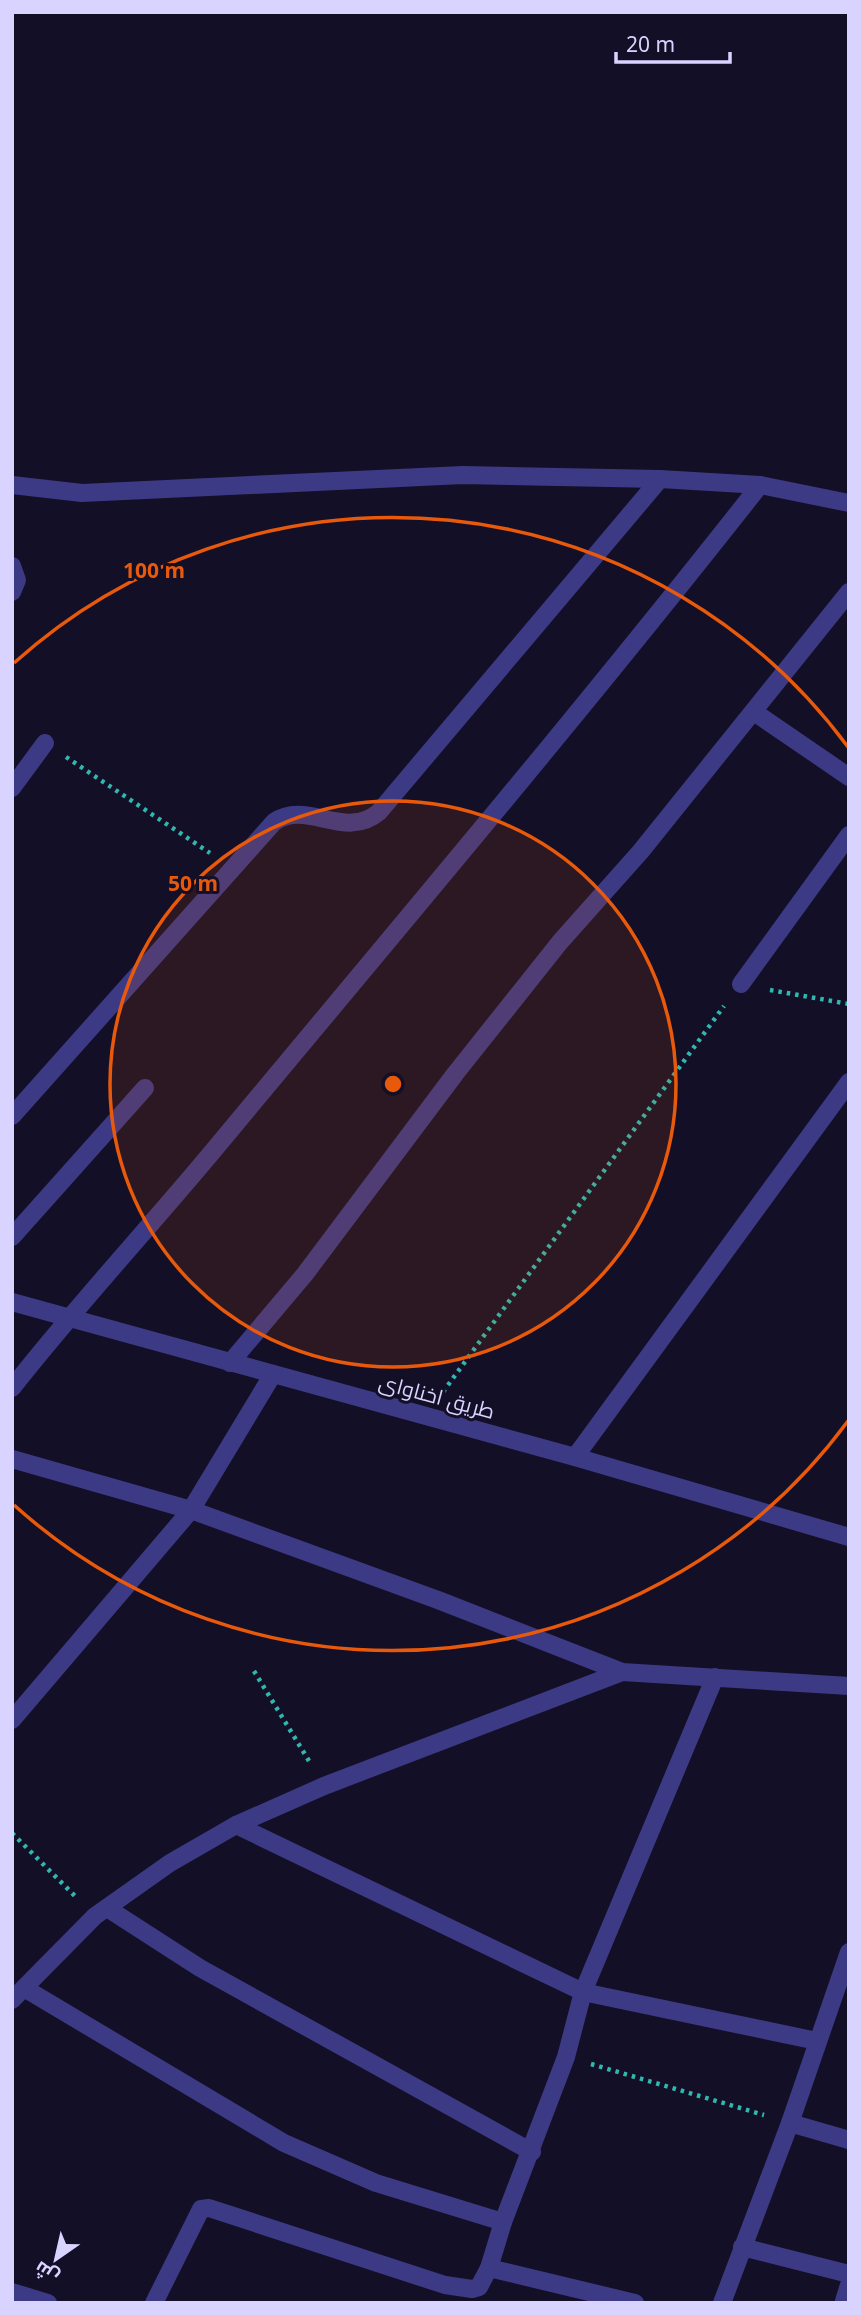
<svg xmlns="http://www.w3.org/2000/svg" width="861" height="2315" viewBox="0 0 861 2315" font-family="'Noto Sans',Cairo,sans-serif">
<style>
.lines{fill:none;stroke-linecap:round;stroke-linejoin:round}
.path{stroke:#2fb8b0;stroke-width:4.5;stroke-dasharray:3.5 5;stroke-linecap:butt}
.minor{stroke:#3d3a85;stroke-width:18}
.ring{fill:none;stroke:#e8590c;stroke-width:3.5}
.labels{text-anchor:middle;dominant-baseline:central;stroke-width:6;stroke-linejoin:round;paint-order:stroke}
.street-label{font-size:21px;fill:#d9d4ff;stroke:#130f26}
.centre{fill:#e8590c;stroke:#130f26;stroke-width:3.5}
.ring-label{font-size:21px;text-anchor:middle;font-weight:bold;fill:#e8590c;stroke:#130f26;stroke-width:6;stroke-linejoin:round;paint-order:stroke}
</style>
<rect width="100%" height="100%" fill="#130f26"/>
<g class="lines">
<g class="path">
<polyline points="66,757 210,853"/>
<polyline points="770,990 849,1004"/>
<polyline points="443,1392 724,1006"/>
<polyline points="254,1671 309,1761"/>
<polyline points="12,1833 75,1896"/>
<polyline points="591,2064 764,2115"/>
</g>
<g class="minor">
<polyline points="12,485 82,493 463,475 660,479 760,485 849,503"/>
<polyline points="12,566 17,580 12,592"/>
<polyline points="754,712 849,777"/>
<polyline points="12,788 45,743"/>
<polyline points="741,984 849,835"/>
<path d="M12,1116L274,822C307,799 345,841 379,812L660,479"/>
<polyline points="12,1237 145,1088"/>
<polyline points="12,1302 575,1457 849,1537"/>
<polyline points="230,1363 305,1274 455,1074 560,942 641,851 849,592"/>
<path d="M12,1388C78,1304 150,1227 218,1145C400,926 584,709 760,485"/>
<polyline points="575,1457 849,1082"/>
<polyline points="12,1459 191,1510 438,1600 622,1672 849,1686"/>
<polyline points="12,1720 191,1510 273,1374"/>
<polyline points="236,1825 583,1992 817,2041"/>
<polyline points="107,1908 200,1968 532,2152"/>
<polyline points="24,1988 284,2143 376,2183 503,2222 566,2057 583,1992 715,1677"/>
<polyline points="12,2000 95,1916 170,1863 236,1825 324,1786 622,1672"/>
<polyline points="790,2123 849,2140"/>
<polyline points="742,2247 849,2274"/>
<polyline points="489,2268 635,2303"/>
<polyline points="12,2292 48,2303"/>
<polyline points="154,2303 201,2209 209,2208 445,2285 472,2289 479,2287 489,2268 503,2222"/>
<polyline points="722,2303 790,2123 849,1952"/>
<polyline points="847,2303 844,2301 849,2285"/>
</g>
</g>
<circle cx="393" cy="1084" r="283" fill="#e8590c" fill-opacity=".12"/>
<g class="ring">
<circle cx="393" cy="1084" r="283"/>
<path d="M848 1421A566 566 0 0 1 14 1505M14 663A566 566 0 0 1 848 747"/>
</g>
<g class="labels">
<g class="street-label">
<text transform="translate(437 1396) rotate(15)">طريق اخناواى</text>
</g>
</g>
<circle cx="393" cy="1084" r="10" class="centre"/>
<g class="ring-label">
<text x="154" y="578">100 m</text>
<text x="193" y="891">50 m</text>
</g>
<rect width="861" height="2315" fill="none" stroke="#d9d4ff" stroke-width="28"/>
<g transform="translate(56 2259) rotate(214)" stroke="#130f26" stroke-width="5" paint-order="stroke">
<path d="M0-5L12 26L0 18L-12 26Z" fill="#d9d4ff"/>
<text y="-10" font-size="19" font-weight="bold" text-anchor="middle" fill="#d9d4ff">ش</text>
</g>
<path d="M616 52v10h114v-10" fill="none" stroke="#d9d4ff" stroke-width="3.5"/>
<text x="626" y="52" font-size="21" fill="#d9d4ff" stroke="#130f26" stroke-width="5" paint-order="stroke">20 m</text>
</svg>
